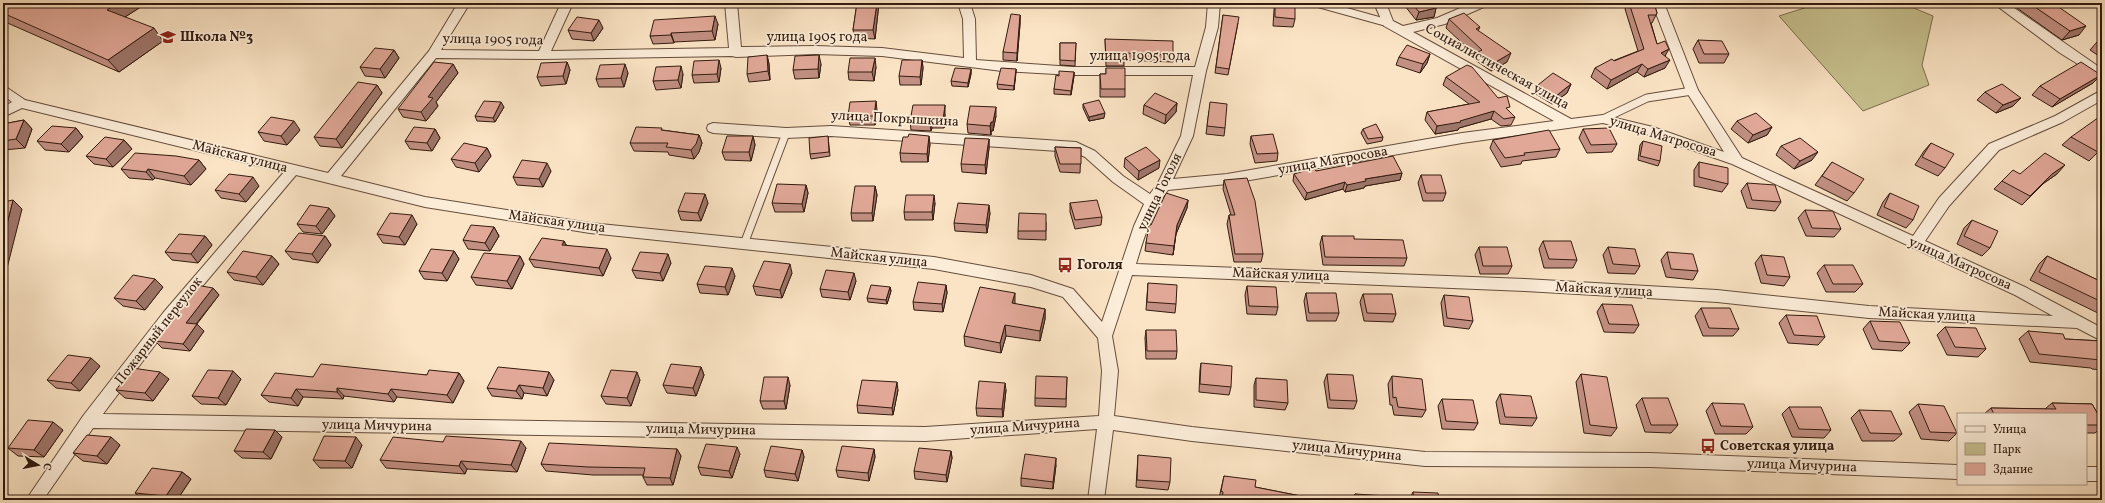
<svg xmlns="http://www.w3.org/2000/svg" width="2105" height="503" viewBox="0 0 2105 503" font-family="Vollkorn,serif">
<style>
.green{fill:#c7c18f;stroke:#7d6e4e}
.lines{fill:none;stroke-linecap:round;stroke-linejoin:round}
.lane-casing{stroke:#654d3c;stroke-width:9}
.street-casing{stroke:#654d3c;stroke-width:2}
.lane{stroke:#fcedd9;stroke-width:7}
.street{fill:#fcedd9;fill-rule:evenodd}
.wall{fill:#c29083;stroke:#331b0e}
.shaded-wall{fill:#9e766a;stroke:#331b0e}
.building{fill:#e1a898;stroke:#331b0e}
.labels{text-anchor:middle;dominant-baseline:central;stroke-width:3.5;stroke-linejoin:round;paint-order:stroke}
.poi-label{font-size:14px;font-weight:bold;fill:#331b0e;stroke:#fcedd9;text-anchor:start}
.street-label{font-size:14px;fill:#331b0e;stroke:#fcedd9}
</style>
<rect width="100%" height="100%" fill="#fbe4c5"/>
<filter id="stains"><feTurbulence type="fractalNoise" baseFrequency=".005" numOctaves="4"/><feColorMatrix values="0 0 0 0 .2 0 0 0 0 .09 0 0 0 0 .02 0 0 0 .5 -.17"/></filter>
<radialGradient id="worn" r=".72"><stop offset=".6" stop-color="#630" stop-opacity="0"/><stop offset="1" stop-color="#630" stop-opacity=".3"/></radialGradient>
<polygon class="green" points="1820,3 1902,3 1933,16 1922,65 1929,85 1863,111 1779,16"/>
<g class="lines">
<defs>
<g id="lane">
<polyline points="1316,3 1388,23"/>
<polyline points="1603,119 1647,98 1692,91"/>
<polyline points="744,244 786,133"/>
</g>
<g id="street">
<path d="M458,3H470L441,50L539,51L561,3H573L551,51L729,48L725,3H737L741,47L815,46L882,48L964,58L963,19L958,3H970L975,19L976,60L1073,67H1195L1206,27L1208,3H1220L1218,27L1206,71L1193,136L1173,179L1227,174L1462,133L1554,121L1384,26L1374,3H1386L1393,21L1403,26L1437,18L1472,3H1488L1486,6L1445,24L1413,32L1571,119L1603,115L1653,127L1724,152L1686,91L1652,3H1664L1698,90L1742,158L1913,236L1939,198L1989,144L2055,116L2102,90V100L2063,122L1999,150L1949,206L1925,241L2025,287L2102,328V341L2077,328L1869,318L1717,302L1525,291L1132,275L1112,336L1118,371L1114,416L1192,427L1425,452L1650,453L1958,465V479L1650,467L1425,466L1192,441L1113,430L1104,500H1088L1097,429L925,441L93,428L43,500H26L83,416L163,313L284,172L22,108L3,117V107L12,102L3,95V85L25,100L328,173L429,51ZM815,54L882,56L1002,71L1073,75H1193L1181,136L1158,183L1150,194L1123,176L1095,151L1076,142L831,126L786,128L713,123L708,125L707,128L708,131L713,133L786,138L831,136L1074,152L1085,157L1113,182L1144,204L1134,226L1102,322L1073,289L1031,275L934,257L590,223L425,197L341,176L436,58L543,59L732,56L736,57ZM1603,123L1646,134L1732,164L2015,295L2053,316L1869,306L1717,290L1525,279L1136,264C1144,237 1152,212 1168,190L1227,184L1462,143ZM296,175L425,207L590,233L934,269L1031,287L1063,297L1098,338L1102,371L1099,416L925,427L103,414L173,321Z"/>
<polygon points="1993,3 2007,3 2102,69 2102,79 2060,53"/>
<rect x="2086" y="467" width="16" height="14"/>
</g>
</defs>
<use href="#lane" class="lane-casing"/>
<use href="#street" class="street-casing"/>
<use href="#lane" class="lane"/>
<use href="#street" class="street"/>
</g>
<g class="wall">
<polygon points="3,3 147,3 125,17 163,41 119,72 3,21"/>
<polygon points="857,3 879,3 875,39 855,38 853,30"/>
<polygon points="1275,3 1295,19 1293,27 1273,26 1274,10"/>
<polygon points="1406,3 1432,3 1436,8 1434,17 1416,20 1405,6"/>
<polygon points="1628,3 1654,3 1657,13 1652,23 1651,23 1657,44 1665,56 1665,68 1644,77 1637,72 1607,89 1591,77 1595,68 1638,51 1625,9"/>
<polygon points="2010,3 2053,3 2079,35 2062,40"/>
<polygon points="1020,15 1020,24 1017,61 1003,60 1003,52"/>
<polygon points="1223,15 1238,23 1228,75 1215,73"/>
<polygon points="1449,19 1480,27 1478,31 1507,62 1491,71 1475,60 1477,57 1446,28"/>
<polygon points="718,24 715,40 674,42 674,43 653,44 650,36"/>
<polygon points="603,28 594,41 572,39 568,30"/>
<polygon points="1105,39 1173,55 1173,62 1124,60 1124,66 1106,66"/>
<polygon points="1698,40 1729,54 1724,63 1699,63 1693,49"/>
<polygon points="2102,41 2102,58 2090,50 2097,42"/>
<polygon points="1060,43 1076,43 1075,66 1060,65"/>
<polygon points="394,50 399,58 385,78 365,76 360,67"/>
<polygon points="1430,54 1427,63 1420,73 1396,65 1399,57"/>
<polygon points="767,55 769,64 770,80 749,82 747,74"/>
<polygon points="922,60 923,68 921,85 900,85 899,76"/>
<polygon points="567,62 570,70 566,84 541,86 537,77"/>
<polygon points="453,64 458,73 436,102 438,106 426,121 403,117 398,109"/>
<polygon points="821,64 819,78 795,79 793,70"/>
<polygon points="876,67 874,81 849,80 848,72"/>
<polygon points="721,68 719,82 694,83 692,75"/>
<polygon points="1106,68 1125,89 1125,97 1100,97 1100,74 1106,74"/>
<polygon points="971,69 971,74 968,87 952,86 951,81"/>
<polygon points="1016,69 1014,90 998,89 997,84"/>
<polygon points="1074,72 1074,76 1071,95 1054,94 1054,89 1059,76"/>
<polygon points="628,73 624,87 599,87 596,79"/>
<polygon points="683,74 681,88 656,90 653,81"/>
<polygon points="2101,75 2093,83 2052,107 2032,95 2040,86"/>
<polygon points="1446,77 1508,110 1515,117 1511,125 1501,126 1491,119 1459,128 1458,130 1435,134 1425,120 1427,112 1469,104 1443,85"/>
<polygon points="1571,84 1567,93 1552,104 1534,93 1538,85"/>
<polygon points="377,85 382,93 342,148 320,146 314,137"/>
<polygon points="1985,92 2021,98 2013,106 1996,113 1977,100"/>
<polygon points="1177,103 1176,112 1165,124 1143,114 1144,105"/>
<polygon points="1083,104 1104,118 1089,121 1083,108"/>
<polygon points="504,107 495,122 477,121 475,116"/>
<polygon points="877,110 875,125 850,125 848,116"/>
<polygon points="1209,111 1225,128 1224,136 1206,134"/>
<polygon points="945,114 944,128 932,128 931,131 911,130 910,121"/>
<polygon points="996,116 993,131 991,131 991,135 968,133 967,124"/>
<polygon points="24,120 32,129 25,148 3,150 3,124"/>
<polygon points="1737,121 1772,127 1767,135 1748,143 1731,129"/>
<polygon points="76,128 83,137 69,152 45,150 37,141"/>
<polygon points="435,129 440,138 432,151 410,149 405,141"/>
<polygon points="1363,129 1383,137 1382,141 1367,144 1361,133"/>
<polygon points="1583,129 1617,144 1612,152 1587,153 1579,138"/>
<polygon points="300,130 287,145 264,141 258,132"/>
<polygon points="662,130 699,135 702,143 699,152 694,159 669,155 668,152 634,151 630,143"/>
<polygon points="753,136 755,145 751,161 725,160 722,152"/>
<polygon points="828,136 830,156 811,159 810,154"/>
<polygon points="1251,136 1278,153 1277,161 1255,163 1250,144"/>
<polygon points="908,137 930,144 928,162 901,162 900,153"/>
<polygon points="2071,137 2102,148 2089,161 2062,145"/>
<polygon points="989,139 989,148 986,174 962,172 961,164"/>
<polygon points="124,140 132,149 113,167 94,164 86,156"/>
<polygon points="1493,140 1560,149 1556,157 1522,161 1521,164 1501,167 1490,148"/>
<polygon points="1643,141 1660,161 1658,166 1638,160 1640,145"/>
<polygon points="1931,143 1945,168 1938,176 1915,165 1924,151"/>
<polygon points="1781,146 1812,160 1794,169 1776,155"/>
<polygon points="1055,147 1081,148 1080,173 1060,172 1055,156"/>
<polygon points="487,148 491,156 479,172 456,167 451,159"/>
<polygon points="1125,158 1159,168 1138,180 1124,167"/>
<polygon points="199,160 206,169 191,185 155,178 153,180 129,178 121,169"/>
<polygon points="1699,162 1728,184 1722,192 1694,186 1694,170"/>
<polygon points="1832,162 1854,193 1847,201 1815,185"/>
<polygon points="551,171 543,187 517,185 513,177"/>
<polygon points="1316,171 1402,173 1400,180 1365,186 1364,188 1345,192 1343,189 1305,200 1293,181 1294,174"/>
<polygon points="2020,174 2057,174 2044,183 2022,205 1994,189 2002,181"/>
<polygon points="1421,175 1446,193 1443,201 1423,201 1418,183"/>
<polygon points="1224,180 1263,254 1261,262 1234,262 1227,224 1229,215 1231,215 1223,189"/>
<polygon points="1747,183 1781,202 1775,211 1747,208 1741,191"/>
<polygon points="806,185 808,193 804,212 775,212 772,203"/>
<polygon points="259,186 246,202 221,198 215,190"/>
<polygon points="875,186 877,195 873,221 852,221 851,213"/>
<polygon points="1890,193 1913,220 1906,228 1877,215 1883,202"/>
<polygon points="1188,200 1187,208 1176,234 1173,255 1145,251 1146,243 1151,225"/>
<polygon points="708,203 701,221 681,220 678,211"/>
<polygon points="935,203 933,220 905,220 904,212"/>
<polygon points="1070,203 1102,217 1101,225 1075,229 1070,212"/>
<polygon points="329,208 335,216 322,234 303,232 297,224"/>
<polygon points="1805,210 1841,229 1834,237 1806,236 1798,218"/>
<polygon points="990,213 987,233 955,231 954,223"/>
<polygon points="1972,220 1990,248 1982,256 1957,244 1964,228"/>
<polygon points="1046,222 1046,240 1018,239 1018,231"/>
<polygon points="417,224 405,245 383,243 377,234"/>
<polygon points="494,227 499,236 490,251 468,249 463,240"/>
<polygon points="205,236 212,245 198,263 172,260 165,252"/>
<polygon points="325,236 331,245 318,263 292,259 285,251"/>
<polygon points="1322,236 1354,239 1407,258 1404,266 1323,265 1320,244"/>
<polygon points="564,241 566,245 611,258 603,276 534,267 529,259"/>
<polygon points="1543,241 1577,260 1573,268 1544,268 1539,249"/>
<polygon points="1479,247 1512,266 1508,274 1480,274 1475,255"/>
<polygon points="1608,247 1640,266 1635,274 1608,273 1603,255"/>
<polygon points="454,251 459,259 447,281 424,279 419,271"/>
<polygon points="1667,252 1698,271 1693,280 1666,277 1661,260"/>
<polygon points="1761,255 1790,277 1784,286 1761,283 1755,263"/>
<polygon points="272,256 279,264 263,285 234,280 227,272"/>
<polygon points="520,256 524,264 512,289 476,285 471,277"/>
<polygon points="2047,256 2102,282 2102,313 2100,314 2030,280 2039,264"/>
<polygon points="671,263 663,281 636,278 632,270"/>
<polygon points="1824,265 1863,284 1855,292 1826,292 1817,273"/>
<polygon points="792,273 782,298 756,295 753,286"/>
<polygon points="735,276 728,295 700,293 697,284"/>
<polygon points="856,281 850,300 822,297 820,289"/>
<polygon points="1148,283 1176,304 1175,313 1146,310"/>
<polygon points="946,285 947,293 943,312 914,310 913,302"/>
<polygon points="1247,286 1278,307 1276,315 1247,314 1245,295"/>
<polygon points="163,287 145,310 123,306 114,298"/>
<polygon points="890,287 891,291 887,304 868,302 867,298"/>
<polygon points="213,288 219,295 197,324 204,331 190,351 162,348 155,341"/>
<polygon points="1306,293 1339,313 1336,321 1307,321 1304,301"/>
<polygon points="1363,294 1396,314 1393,322 1364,321 1360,302"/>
<polygon points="1444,295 1473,321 1469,329 1444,326 1441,303"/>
<polygon points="1015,304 1045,309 1045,319 1040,341 1006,336 1001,353 965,346 964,336"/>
<polygon points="1602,304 1639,325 1634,333 1604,332 1597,312"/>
<polygon points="1701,308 1739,329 1733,336 1703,336 1695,316"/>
<polygon points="1786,315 1825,337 1818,345 1788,343 1779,323"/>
<polygon points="1870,321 1910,343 1902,351 1872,349 1863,329"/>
<polygon points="1945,327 1986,349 1978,357 1947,355 1937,335"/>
<polygon points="1146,330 1177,351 1176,359 1146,359 1145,338"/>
<polygon points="2028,331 2065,339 2102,341 2102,370 2092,369 2091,368 2030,362 2019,339"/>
<polygon points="1201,363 1231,387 1229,395 1199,392 1200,370"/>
<polygon points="100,366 80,391 56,388 47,380"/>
<polygon points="701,367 704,375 696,396 667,393 663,385"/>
<polygon points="233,371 241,379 226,405 201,404 192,396"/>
<polygon points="459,373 464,381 453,403 397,397 394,402 344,396 343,399 303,397 298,406 269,402 261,395 313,377 427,375"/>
<polygon points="1327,374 1357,401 1354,409 1328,408 1324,382"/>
<polygon points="1581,374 1617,428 1611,436 1584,433 1576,382"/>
<polygon points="1392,376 1426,410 1422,417 1394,415 1392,405 1390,405 1388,384"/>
<polygon points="1067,377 1066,407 1035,406 1035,398"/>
<polygon points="1256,378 1288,403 1285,410 1254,407 1254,385"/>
<polygon points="169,379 153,401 125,398 116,390"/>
<polygon points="554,380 547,396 524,393 522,399 492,396 487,388"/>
<polygon points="640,380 631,406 606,404 601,396"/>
<polygon points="790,385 786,409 763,409 760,401"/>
<polygon points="898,390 893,415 858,413 857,405"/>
<polygon points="1006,390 1003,417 977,416 976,408"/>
<polygon points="1500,394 1537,418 1532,426 1500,424 1496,402"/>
<polygon points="1642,398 1678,425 1671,433 1645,432 1636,405"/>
<polygon points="1442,399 1478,423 1474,430 1442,429 1438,406"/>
<polygon points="1712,403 1753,427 1746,434 1715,434 1706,411"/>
<polygon points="2052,403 2092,404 2102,421 2102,427 2095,433 2086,433 2086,414 1984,414 1991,408 2045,409"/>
<polygon points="1918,404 1957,433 1949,441 1921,439 1909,412"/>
<polygon points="1789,407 1831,430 1824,438 1792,437 1782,414"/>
<polygon points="1859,410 1902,434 1894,441 1862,441 1851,418"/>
<polygon points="63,430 44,457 18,456 8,448"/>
<polygon points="275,430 282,437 271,459 242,458 234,451"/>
<polygon points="443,442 526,448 517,472 467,469 465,474 386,468 380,460"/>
<polygon points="120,445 107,464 83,461 73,453"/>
<polygon points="362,445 352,468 320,468 313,460"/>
<polygon points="677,449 681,456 673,485 647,485 643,477 643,475 593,475 546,471 541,464"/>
<polygon points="874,449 875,457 869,481 838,477 836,470"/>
<polygon points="802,450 804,457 798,481 766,477 764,470"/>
<polygon points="951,451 952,458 947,482 915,479 914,471"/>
<polygon points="740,454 732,478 701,475 698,467"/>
<polygon points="1138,455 1170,482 1168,490 1136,487"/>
<polygon points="1056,465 1053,489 1021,486 1021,478"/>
<polygon points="182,472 191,479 177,500 144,500 135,493"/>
<polygon points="1224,476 1255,487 1321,500 1221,500 1221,499 1219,498"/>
<polygon points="1413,492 1439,500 1412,500 1411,496"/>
<polygon points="1355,494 1388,500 1352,500"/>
</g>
<g class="shaded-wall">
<polygon points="118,3 147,3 117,22 107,10"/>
<polygon points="877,3 879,3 875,39 873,30"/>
<polygon points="977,3 995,3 995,4 978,7"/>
<polygon points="1436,8 1434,17 1416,20 1419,12"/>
<polygon points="1020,15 1020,24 1017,61 1017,53"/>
<polygon points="715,16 718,24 715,40 712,31"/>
<polygon points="599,20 603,28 594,41 591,33"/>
<polygon points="2086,26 2079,35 2062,40 2070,31"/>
<polygon points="154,28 163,41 119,72 108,60"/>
<polygon points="671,33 674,42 674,43 671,35"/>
<polygon points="1669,49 1664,58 1661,53"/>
<polygon points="394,50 399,58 385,78 380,69"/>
<polygon points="1511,53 1507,62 1491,71 1494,63"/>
<polygon points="1430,54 1427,63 1420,73 1423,64"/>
<polygon points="767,55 769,64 770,80 768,71"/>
<polygon points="819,55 821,64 819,78 818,69"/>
<polygon points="875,58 876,67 874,81 872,72"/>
<polygon points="719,60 721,68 719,82 717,74"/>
<polygon points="922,60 923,68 921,85 920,77"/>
<polygon points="1670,60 1665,68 1644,77 1648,69"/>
<polygon points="567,62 570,70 566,84 563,76"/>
<polygon points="453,64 458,73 436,102 438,106 426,121 421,112 428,97"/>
<polygon points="625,64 628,73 624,87 621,78"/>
<polygon points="1642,64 1637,72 1607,89 1611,80"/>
<polygon points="681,66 683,74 681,88 678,80"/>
<polygon points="971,69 971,74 968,87 968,83"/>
<polygon points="1016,69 1016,73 1014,90 1014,86"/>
<polygon points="1074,72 1074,76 1071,95 1071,91"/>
<polygon points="2101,75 2093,83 2052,107 2060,99"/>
<polygon points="1571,84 1567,93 1552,104 1556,96"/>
<polygon points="377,85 382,93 342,148 336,139"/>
<polygon points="2021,98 2013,106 1996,113 2003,105"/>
<polygon points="876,101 877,110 875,125 874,116"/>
<polygon points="501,102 504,107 495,122 493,118"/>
<polygon points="1177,103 1176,112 1165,124 1166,115"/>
<polygon points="945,105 945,114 944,128 943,120"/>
<polygon points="996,107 996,116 993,131 993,122"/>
<polygon points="1494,111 1491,119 1459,128 1458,130 1435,134 1437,126"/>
<polygon points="1105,113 1104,118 1089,121 1089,117"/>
<polygon points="24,120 32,129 25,148 16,139"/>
<polygon points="931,120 932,128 931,131 930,123"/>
<polygon points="294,121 300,130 287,145 281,136"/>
<polygon points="991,122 991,135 990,126"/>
<polygon points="1772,127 1767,135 1748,143 1753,135"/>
<polygon points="76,128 83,137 69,152 61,144"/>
<polygon points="435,129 440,138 432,151 427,143"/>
<polygon points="699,135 702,143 699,152 694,159 691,150"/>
<polygon points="753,136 755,145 751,161 749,152"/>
<polygon points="929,136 930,144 928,162 927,154"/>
<polygon points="989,139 989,148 986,174 985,165"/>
<polygon points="124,140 132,149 113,167 106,159"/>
<polygon points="487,148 491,156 479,172 475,163"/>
<polygon points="1818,152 1812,160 1794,169 1800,161"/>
<polygon points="199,160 206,169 191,185 184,176"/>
<polygon points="1160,160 1159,168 1138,180 1139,171"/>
<polygon points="547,163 551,171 543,187 539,179"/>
<polygon points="2065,165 2057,174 2044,183 2022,205 2052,174"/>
<polygon points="148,169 155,178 153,180 146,172"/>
<polygon points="1402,173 1400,180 1365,186 1364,188 1345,192 1347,185 1365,179"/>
<polygon points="253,177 259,186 246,202 239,194"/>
<polygon points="1345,182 1343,189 1305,200 1307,193"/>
<polygon points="806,185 808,193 804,212 802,204"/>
<polygon points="875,186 877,195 873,221 872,213"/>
<polygon points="705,194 708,203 701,221 698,213"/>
<polygon points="934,195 935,203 933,220 932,212"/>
<polygon points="13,200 22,209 3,284 3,240"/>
<polygon points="1188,200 1187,208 1176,234 1173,255 1177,225"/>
<polygon points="989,205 990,213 987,233 986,225"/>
<polygon points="329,208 335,216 322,234 316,226"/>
<polygon points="412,215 417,224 405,245 399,237"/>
<polygon points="494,227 499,236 490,251 485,243"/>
<polygon points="205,236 212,245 198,263 191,254"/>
<polygon points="325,236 331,245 318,263 312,254"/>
<polygon points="564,241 568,249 562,245"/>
<polygon points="607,249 611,258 603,276 599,268"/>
<polygon points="454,251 459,259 447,281 442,273"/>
<polygon points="668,254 671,263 663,281 660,273"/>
<polygon points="272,256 279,264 263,285 256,277"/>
<polygon points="520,256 524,264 512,289 507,281"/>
<polygon points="790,264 792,273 782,298 780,290"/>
<polygon points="732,268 735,276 728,295 725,287"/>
<polygon points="854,273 856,281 850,300 848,292"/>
<polygon points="155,279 163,287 145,310 136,301"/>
<polygon points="946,285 947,293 943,312 942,304"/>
<polygon points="890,287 891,291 887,304 886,300"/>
<polygon points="213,288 219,295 192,329 186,323"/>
<polygon points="1015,293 1015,304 1012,303"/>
<polygon points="1045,309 1045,319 1040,341 1040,331"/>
<polygon points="197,324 204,331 190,351 183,344"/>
<polygon points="1005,325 1006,336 1001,353 1000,343"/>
<polygon points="91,358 100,366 80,391 71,383"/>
<polygon points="701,367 704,375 696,396 693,388"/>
<polygon points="233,371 241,379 226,405 218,398"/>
<polygon points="160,372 169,379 153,401 145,393"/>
<polygon points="549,372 554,380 547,396 543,388"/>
<polygon points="637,372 640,380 631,406 627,398"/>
<polygon points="459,373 464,381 453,403 447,395"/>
<polygon points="788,377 790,385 786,409 784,401"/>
<polygon points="897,382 898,390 893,415 892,408"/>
<polygon points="1005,383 1006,390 1003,417 1002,409"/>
<polygon points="519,385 524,393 522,399 516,391"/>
<polygon points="337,388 344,396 343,399 337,392"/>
<polygon points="296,389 303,397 298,406 291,398"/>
<polygon points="391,389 397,397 394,402 388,394"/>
<polygon points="53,422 63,430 44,457 34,450"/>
<polygon points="275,430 282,437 271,459 263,452"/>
<polygon points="111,437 120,445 107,464 97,456"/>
<polygon points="356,437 362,445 352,468 345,461"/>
<polygon points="521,441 526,448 517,472 511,465"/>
<polygon points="737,447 740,454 732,478 729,471"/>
<polygon points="677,449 681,456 673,485 670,478"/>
<polygon points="874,449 875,457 869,481 868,473"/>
<polygon points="802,450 804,457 798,481 795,474"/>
<polygon points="951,451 952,458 947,482 946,475"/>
<polygon points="1056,458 1056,465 1053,489 1053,482"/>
<polygon points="461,461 467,469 465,474 459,466"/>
<polygon points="182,472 191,479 177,500 170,500 166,496"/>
</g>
<g class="building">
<polygon points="3,3 118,3 107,10 154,28 108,60 3,13"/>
<polygon points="857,3 877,3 873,30 853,30"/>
<polygon points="1275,3 1295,4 1295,19 1275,17"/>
<polygon points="1412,3 1432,3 1436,8 1419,12"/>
<polygon points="1629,3 1654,3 1657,13 1656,15 1648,15 1657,44 1665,41 1669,49 1661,53 1670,60 1648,69 1642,64 1611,80 1595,68 1612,59 1614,61 1644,49"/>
<polygon points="2029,3 2053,3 2086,26 2070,31"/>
<polygon points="1464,13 1480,27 1476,29 1511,53 1494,63 1478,52 1482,50 1449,19"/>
<polygon points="1011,14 1020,15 1017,53 1003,52"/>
<polygon points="1223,15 1239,17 1229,69 1216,67"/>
<polygon points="715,16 712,31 671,33 671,35 650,36 654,20"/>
<polygon points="577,17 599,20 591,33 568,30"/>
<polygon points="1105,39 1173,41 1173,55 1124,53 1125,59 1106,59"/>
<polygon points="1698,40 1722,41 1729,54 1704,54"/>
<polygon points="2102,41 2102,46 2097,42"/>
<polygon points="1060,43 1076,43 1075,61 1060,60"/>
<polygon points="1407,45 1430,54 1423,64 1399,57"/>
<polygon points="375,48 394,50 380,69 360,67"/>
<polygon points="767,55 768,71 747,74 748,57"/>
<polygon points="819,55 818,69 793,70 795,56"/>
<polygon points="850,58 875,58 872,72 848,72"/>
<polygon points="719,60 717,74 692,75 694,61"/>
<polygon points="902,60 922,60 920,77 899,76"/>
<polygon points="434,62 453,64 428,97 433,98 421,112 398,109"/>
<polygon points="567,62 563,76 537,77 541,63"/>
<polygon points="2081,62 2101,75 2060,99 2040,86"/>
<polygon points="625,64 621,78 596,79 600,65"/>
<polygon points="1467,65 1472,67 1498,98 1507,96 1510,107 1506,108 1515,117 1504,119 1494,111 1460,121 1461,122 1437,126 1427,112 1480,102 1446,77"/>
<polygon points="681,66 678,80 653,81 656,67"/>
<polygon points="955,68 971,69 968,83 951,81"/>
<polygon points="1001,68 1016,69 1014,86 997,84"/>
<polygon points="1106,68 1125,68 1125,89 1101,89 1100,74 1106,74"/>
<polygon points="1059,71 1074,72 1071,91 1054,89 1056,75 1059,76"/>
<polygon points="1553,73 1571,84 1556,96 1538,85"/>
<polygon points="358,82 377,85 336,139 314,137"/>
<polygon points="2002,84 2021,98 2003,105 1985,92"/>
<polygon points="1155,93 1177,103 1166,115 1144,105"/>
<polygon points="1099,100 1105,113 1089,117 1083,104"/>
<polygon points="484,101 501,102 493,118 475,116"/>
<polygon points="876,101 874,116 848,116 850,102"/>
<polygon points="1210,102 1227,104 1225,128 1207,126"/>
<polygon points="913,105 945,105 943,120 931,120 930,123 910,121"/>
<polygon points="970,106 996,107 993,122 991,122 990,126 967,124"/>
<polygon points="1756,113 1772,127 1753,135 1737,121"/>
<polygon points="2102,115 2102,148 2098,152 2071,137"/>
<polygon points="271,117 294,121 281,136 258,132"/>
<polygon points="24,120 16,139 3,141 3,124"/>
<polygon points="1376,124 1383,137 1368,139 1363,129"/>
<polygon points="52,126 76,128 61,144 37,141"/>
<polygon points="414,127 435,129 427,143 405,141"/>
<polygon points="636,127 662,128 661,130 699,135 696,144 691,150 666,147 668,143 630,143"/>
<polygon points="1609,128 1617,144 1591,145 1583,129"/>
<polygon points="1549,130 1560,149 1524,153 1525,155 1505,158 1493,140"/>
<polygon points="909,134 929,136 927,154 900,153 903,137 908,137"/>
<polygon points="1273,134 1278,153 1257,154 1251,136"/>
<polygon points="727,136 753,136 749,152 722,152"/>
<polygon points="828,136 829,152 810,154 809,138"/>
<polygon points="105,137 124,140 106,159 86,156"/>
<polygon points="965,138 989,139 985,165 961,164"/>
<polygon points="1800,138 1818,152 1800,161 1781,146"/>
<polygon points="1643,141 1662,146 1660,161 1640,156"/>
<polygon points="464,143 487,148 475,163 451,159"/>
<polygon points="1931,143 1954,154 1945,168 1922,157"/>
<polygon points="1055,147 1081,148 1081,164 1060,164"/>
<polygon points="1146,147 1160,160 1139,171 1125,158"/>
<polygon points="135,153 176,156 199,160 184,176 148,169 146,172 121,169"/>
<polygon points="2045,153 2065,165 2052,174 2030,196 2002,181 2013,170 2020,174"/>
<polygon points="1393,156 1402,173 1365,179 1366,181 1347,185 1345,182 1307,193 1294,174 1314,168 1316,171"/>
<polygon points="522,160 547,163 539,179 513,177"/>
<polygon points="1699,162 1728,168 1728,184 1699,177"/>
<polygon points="1832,162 1864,179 1854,193 1822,176"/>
<polygon points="229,174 253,177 239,194 215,190"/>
<polygon points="1421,175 1441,175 1446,193 1426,193"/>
<polygon points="1247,178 1255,201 1263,254 1235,254 1229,215 1235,215 1224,180"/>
<polygon points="1747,183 1775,185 1781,202 1752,200"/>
<polygon points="777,184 806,185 802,204 772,203"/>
<polygon points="855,186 875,186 872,213 851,213"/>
<polygon points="685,193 705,194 698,213 678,211"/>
<polygon points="1166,193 1188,200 1177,225 1174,246 1146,243 1149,225 1151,225"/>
<polygon points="1890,193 1919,206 1913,220 1884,207"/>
<polygon points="906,195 934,195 932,212 904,212"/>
<polygon points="13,200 3,240 3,202"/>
<polygon points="1097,200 1102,217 1075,220 1070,203"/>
<polygon points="958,203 989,205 986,225 954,223"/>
<polygon points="310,205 329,208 316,226 297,224"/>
<polygon points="1805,210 1833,211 1841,229 1812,228"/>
<polygon points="390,213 412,215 399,237 377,234"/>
<polygon points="1019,213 1046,214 1046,231 1018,231"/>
<polygon points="1972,220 1998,231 1990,248 1964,236"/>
<polygon points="471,225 494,227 485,243 463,240"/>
<polygon points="299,233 325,236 312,254 285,251"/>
<polygon points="179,234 205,236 191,254 165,252"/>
<polygon points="1322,236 1354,236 1354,239 1403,240 1407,258 1325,257"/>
<polygon points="542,238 564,241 562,245 607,249 599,268 529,259"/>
<polygon points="1543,241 1571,241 1577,260 1549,259"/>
<polygon points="1479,247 1507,247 1512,266 1483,266"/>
<polygon points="1608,247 1635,249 1640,266 1613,264"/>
<polygon points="431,249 454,251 442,273 419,271"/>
<polygon points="243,251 272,256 256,277 227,272"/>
<polygon points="640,252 668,254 660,273 632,270"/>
<polygon points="1667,252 1693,254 1698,271 1671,269"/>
<polygon points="484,253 520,256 507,281 471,277"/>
<polygon points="1761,255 1784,257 1790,277 1767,275"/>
<polygon points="2047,256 2102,282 2102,302 2039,272"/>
<polygon points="764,261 790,264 780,290 753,286"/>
<polygon points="1824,265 1853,265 1863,284 1833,284"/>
<polygon points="705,266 732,268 725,287 697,284"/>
<polygon points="826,270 854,273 848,292 820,289"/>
<polygon points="133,275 155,279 136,301 114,298"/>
<polygon points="918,282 946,285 942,304 913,302"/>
<polygon points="1148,283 1177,285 1176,304 1147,302"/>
<polygon points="196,285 213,288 186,323 197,324 183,344 155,341"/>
<polygon points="871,285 890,287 886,300 867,298"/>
<polygon points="1247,286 1276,287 1278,307 1249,306"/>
<polygon points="980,287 1015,293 1012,303 1045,309 1040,331 1005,325 1000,343 964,336"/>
<polygon points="1306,293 1336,293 1339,313 1309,313"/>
<polygon points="1363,294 1392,294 1396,314 1367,313"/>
<polygon points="1444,295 1469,297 1473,321 1447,318"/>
<polygon points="1602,304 1632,305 1639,325 1609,324"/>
<polygon points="1701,308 1730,308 1739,329 1709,328"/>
<polygon points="1786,315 1817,316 1825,337 1794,335"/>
<polygon points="1870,321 1900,322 1910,343 1879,341"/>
<polygon points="1945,327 1976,328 1986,349 1955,347"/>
<polygon points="1146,330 1176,330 1177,351 1147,351"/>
<polygon points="2028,331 2063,334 2065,339 2102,341 2102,362 2101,360 2039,354"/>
<polygon points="68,355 91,358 71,383 47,380"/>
<polygon points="1201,363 1232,366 1231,387 1200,384"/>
<polygon points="321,364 427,375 429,370 459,373 447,395 391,389 388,394 337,388 337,392 296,389 291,398 261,395 275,373 313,377"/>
<polygon points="671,364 701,367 693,388 663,385"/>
<polygon points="498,367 549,372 543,388 519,385 516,391 487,388"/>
<polygon points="132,368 160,372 145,393 116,390"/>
<polygon points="208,370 233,371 218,398 192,396"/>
<polygon points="611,370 637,372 627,398 601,396"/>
<polygon points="1327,374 1353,375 1357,401 1330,400"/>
<polygon points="1581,374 1607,377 1617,428 1590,425"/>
<polygon points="1036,376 1067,377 1066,399 1035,398"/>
<polygon points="1392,376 1422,379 1426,410 1398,407 1396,397 1393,398"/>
<polygon points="764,377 788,377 784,401 760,401"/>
<polygon points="1256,378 1287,380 1288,403 1256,400"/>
<polygon points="862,380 897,382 892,408 857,405"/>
<polygon points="979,381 1005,383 1002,409 976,408"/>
<polygon points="1500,394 1531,396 1537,418 1505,417"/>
<polygon points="1642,398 1668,398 1678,425 1651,425"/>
<polygon points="1442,399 1473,400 1478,423 1446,421"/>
<polygon points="1712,403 1744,404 1753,427 1721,426"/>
<polygon points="2052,403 2092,404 2102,421 2102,425 2086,425 2086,414 1994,414 1991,408 2056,409"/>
<polygon points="1918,404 1944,406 1957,433 1930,432"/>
<polygon points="1789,407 1821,407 1831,430 1799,429"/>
<polygon points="1859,410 1891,411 1902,434 1870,433"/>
<polygon points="28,420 53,422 34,450 8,448"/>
<polygon points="246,429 275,430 263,452 234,451"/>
<polygon points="87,435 111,437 97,456 73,453"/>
<polygon points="324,436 356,437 345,461 313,460"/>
<polygon points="446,436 521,441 511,465 461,461 459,466 380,460 393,437 443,442"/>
<polygon points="549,443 677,449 670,478 643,477 645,468 588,467 541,464"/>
<polygon points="706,444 737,447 729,471 698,467"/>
<polygon points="771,446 802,450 795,474 764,470"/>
<polygon points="842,446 874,449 868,473 836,470"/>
<polygon points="919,448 951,451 946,475 914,471"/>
<polygon points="1025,454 1056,458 1053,482 1021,478"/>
<polygon points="1138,455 1171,458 1170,482 1137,480"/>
<polygon points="152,468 182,472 166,496 135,493"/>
<polygon points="1224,476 1256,480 1255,487 1321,500 1222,500 1223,492 1221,491"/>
<polygon points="1413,492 1438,493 1439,500 1414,500"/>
<polygon points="1355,494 1388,496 1388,500 1355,500"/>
<polygon points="41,498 60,500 40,500"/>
<polygon points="1522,499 1554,500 1555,500 1522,500"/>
</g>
<defs>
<symbol id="school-bare" viewBox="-9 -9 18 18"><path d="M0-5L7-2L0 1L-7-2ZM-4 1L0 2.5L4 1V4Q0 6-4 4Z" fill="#8f2418" stroke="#fcedd9" stroke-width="2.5" paint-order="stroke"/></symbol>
<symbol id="bus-bare" viewBox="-9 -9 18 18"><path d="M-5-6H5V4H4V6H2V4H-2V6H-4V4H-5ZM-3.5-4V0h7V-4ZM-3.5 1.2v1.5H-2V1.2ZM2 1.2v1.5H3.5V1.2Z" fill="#8f2418" stroke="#fcedd9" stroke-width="2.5" paint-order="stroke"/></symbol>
</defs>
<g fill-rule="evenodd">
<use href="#school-bare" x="157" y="26" width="22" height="22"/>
<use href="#bus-bare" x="1054" y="254" width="22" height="22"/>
<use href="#bus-bare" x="1697" y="435" width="22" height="22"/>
</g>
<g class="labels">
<g class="poi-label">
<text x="180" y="37">Школа №3</text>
<text x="1077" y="265">Гоголя</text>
<text x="1720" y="446">Советская улица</text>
</g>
<g class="street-label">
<text x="817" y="37">улица 1905 года</text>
<text transform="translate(493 40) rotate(1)">улица 1905 года</text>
<text x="1140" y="56">улица 1905 года</text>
<text transform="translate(1497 67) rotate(29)">Социалистическая улица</text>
<text transform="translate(895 119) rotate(3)">улица Покрышкина</text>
<text transform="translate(1663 137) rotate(17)">улица Матросова</text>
<text transform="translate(240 157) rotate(14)">Майская улица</text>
<text transform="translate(1333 161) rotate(-10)">улица Матросова</text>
<text transform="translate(1160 192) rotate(-64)">улица Гоголя</text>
<text transform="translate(557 222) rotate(8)">Майская улица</text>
<text transform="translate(879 258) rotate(6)">Майская улица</text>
<text transform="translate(1960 264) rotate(24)">улица Матросова</text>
<text transform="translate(1281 275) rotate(2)">Майская улица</text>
<text transform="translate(1604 290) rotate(3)">Майская улица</text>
<text transform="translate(1927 315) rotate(3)">Майская улица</text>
<text transform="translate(159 331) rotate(-52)">Пожарный переулок</text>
<text transform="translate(377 426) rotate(1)">улица Мичурина</text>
<text transform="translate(1025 427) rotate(-4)">улица Мичурина</text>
<text transform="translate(701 430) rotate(1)">улица Мичурина</text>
<text transform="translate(1347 451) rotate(6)">улица Мичурина</text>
<text transform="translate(1802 466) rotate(2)">улица Мичурина</text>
</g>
</g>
<rect width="2105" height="503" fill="none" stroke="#fbe4c5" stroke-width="16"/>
<rect x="4" y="4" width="2097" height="495" fill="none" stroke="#331b0e" stroke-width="2"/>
<rect x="8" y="8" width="2089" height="487" fill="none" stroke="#331b0e"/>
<rect x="1957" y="413" width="130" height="72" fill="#fcedd9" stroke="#ac9988"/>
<rect x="1965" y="426" width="20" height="6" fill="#fcedd9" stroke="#ac9988"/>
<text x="1993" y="433" font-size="12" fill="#331b0e">Улица</text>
<rect x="1965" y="443" width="20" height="12" fill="#c7c18f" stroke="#ac9988"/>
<text x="1993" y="453" font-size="12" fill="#331b0e">Парк</text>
<rect x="1965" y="463" width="20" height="12" fill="#e1a898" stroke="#ac9988"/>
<text x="1993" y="473" font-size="12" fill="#331b0e">Здание</text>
<g transform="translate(38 465) rotate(100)" stroke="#fcedd9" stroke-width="3" paint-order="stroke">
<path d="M0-3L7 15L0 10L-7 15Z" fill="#331b0e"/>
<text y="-6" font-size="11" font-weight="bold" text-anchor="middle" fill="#331b0e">С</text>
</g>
<rect width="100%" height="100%" filter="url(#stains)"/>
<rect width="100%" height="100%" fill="url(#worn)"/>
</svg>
